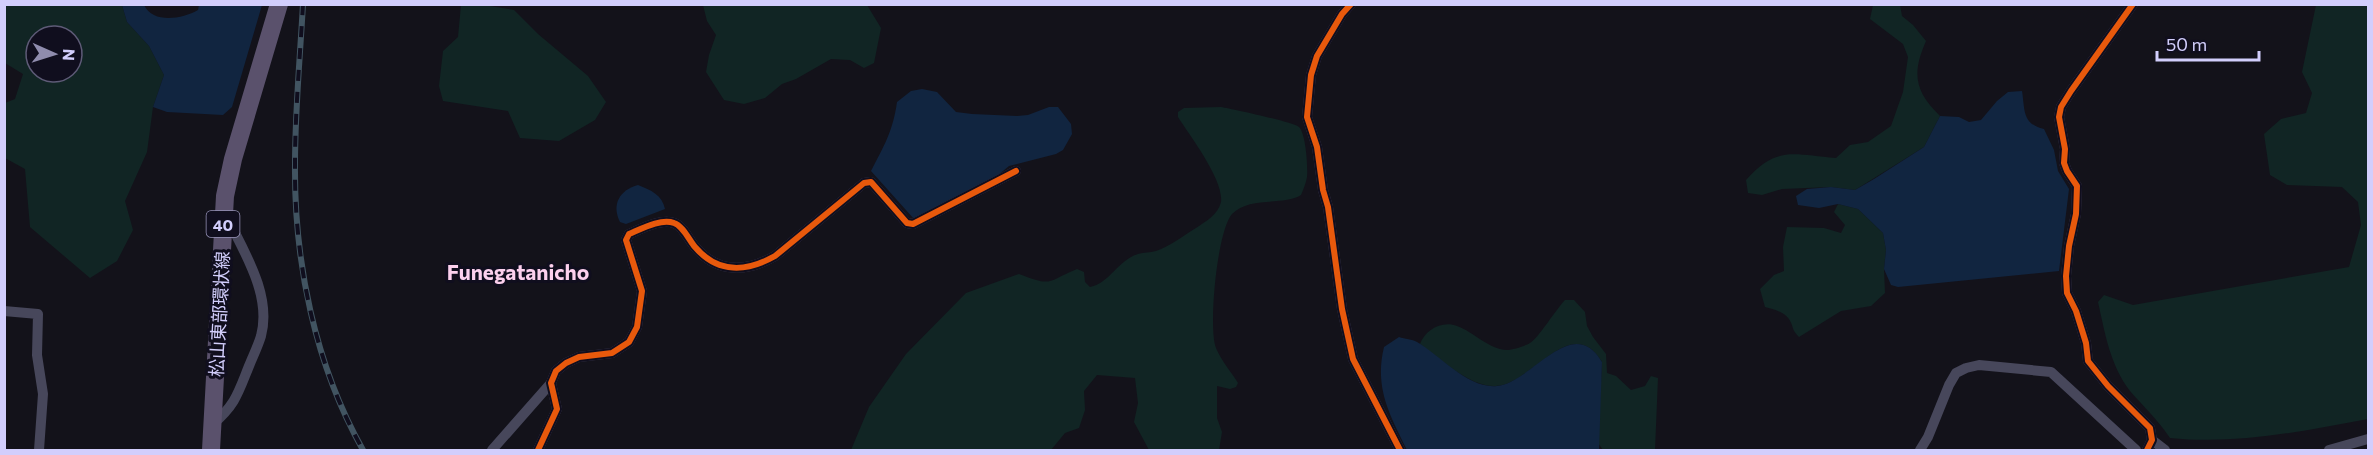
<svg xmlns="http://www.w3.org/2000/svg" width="2373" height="455" viewBox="0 0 2373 455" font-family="Commissioner,'Noto Sans JP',sans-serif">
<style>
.green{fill:#112524;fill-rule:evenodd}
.water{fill:#112540}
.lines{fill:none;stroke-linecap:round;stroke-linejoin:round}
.minor{stroke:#47475b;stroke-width:10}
.primary{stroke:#5a516c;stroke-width:18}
.rail-casing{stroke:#415461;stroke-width:6}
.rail{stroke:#100e1e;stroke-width:4;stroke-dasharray:11;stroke-linecap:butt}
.cycleway-casing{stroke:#100e1e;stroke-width:10}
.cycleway{stroke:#e8590c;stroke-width:6}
.labels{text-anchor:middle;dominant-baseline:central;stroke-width:6;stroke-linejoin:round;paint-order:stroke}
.shield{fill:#100e1e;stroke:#9894b9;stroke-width:1.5}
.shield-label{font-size:16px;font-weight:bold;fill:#d2cefc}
.street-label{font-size:18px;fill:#d2cefc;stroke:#100e1e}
.quarter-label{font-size:21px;font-weight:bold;fill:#fcd0ed;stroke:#100e1e}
</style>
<rect width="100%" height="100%" fill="#13121a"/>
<g class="green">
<path d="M4,5H122L127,22L149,46L164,75L153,107L147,152L125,201L133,230L117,261L90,278L30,227L25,169L5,158V103L15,99L23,74L5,63ZM36,36H72V72H36Z"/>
<polygon points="461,5 484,5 514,10 538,34 588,76 606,102 595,120 559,141 520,138 508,111 443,101 439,86 443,51 458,37"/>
<polygon points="703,5 867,5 881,28 874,63 864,68 850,60 831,59 796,79 782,84 765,98 744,104 724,100 706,72 709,55 716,35 707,21"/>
<path d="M1873,5H1900L1902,16L1913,25L1926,41C1912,73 1914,91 1940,116L1924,147L1855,190L1831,187L1782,189L1762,195L1748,193L1746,180C1777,145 1793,155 1836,158L1850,145L1868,142L1891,126L1903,92L1908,57L1903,44L1870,19Z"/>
<path d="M2316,5H2368V419C2304,431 2235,445 2170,438C2158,420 2144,407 2130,391C2110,365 2105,333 2098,302L2104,295L2133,305L2349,267L2361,225L2358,202L2342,187L2287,185L2270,175L2264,134L2281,119L2306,113L2312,93L2302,72Z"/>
<path d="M1221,107C1232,109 1293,122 1299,127C1306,134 1308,167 1307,177C1306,183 1303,190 1301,195C1284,206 1249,196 1232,214C1217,231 1208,328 1216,348C1221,360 1231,372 1238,383L1236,387L1230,389L1217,386V418L1222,432L1219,450H1149L1134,422L1138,403L1135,378L1097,375L1084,391L1085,410L1079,428L1065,433L1051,450H851L869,407L906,354L966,293L1019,274C1053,287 1046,282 1077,269L1084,272L1085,282L1090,287C1110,283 1118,260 1138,254C1144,252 1150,253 1156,251C1170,246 1183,236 1196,228C1206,221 1218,215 1221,202C1224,180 1190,136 1178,117V112L1184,108Z"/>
<path d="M1838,204L1858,209L1883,233L1886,250L1884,269L1885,293L1871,306L1841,311L1799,337C1791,329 1794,327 1789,319C1784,312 1773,309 1765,307L1760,289L1774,275L1784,271L1783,247L1787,227L1824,228L1841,233L1845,225L1834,212Z"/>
<path d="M1565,300H1574L1585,312L1587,326L1593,337L1606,354L1607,373L1616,376L1631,390L1645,386L1651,376L1658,378L1655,450H1603L1598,443L1602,362C1571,311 1533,384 1496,386C1471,388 1439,358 1420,344C1425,330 1442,320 1457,326C1474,332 1488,349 1507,350C1513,350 1525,346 1530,343C1537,340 1557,308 1565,300Z"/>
</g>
<g class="water">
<path d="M122,5H144C153,24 182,19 198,10L199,5H262L232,107L223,115L167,112L153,107L164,75L149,46L127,22Z"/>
<path d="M922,89L937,92L956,112L972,114L1017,116L1028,115L1049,107H1058L1071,124L1072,134L1063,150L1056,154L1009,166L997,176L914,219L871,171C884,146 893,131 897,102L911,91Z"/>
<path d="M2022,91C2025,110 2022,124 2044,129L2054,150L2058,171L2069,189L2059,271L1898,287L1891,285L1884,269L1886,250L1883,233L1858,209L1838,204L1819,208L1798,205L1796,196L1807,189L1831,187L1855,190L1874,179L1924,147L1940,116L1959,117L1969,122L1981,120L1997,101L2008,92Z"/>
<path d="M638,185C651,190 662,195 665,209L626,224L620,222C611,204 620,190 638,185Z"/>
<path d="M1399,337C1405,339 1412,339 1417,342C1440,355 1468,389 1497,386C1533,382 1572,312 1602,362L1599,450H1407C1390,415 1374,388 1384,347Z"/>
</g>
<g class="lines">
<g class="minor">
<polyline points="1351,4 1342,14 1317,56 1311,75 1307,117 1317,147 1323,190 1328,207 1342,309 1353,359 1400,450"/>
<polyline points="2133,4 2071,91 2061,107 2059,117 2065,149 2064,163 2067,171 2077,186 2076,214 2069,246 2066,276 2067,293 2076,311 2086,343 2088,361 2108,386 2150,428 2152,440 2147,450"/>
<polyline points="4,311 38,314 37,355 43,394 39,450"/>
<path d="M213,424C236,404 238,393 249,366C253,356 258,346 261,336C272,295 244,252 227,217"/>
<polyline points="2152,440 2165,450"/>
<polyline points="492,450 551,383"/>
<path d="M538,450L557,409L551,383L556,371L566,363L579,357L612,353L629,342L637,327L642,291L626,240L629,234C641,229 661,218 674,223C683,226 689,240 695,247C718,274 747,272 775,256L864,183L871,182L907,223L913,224L1016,171"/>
<polyline points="1920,450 1928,437 1949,385 1956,373 1966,368 1979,365 2051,372 2136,450"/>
<polyline points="2329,450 2368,439"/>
</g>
<polyline class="primary" points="211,450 225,196 233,159 279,4"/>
<defs>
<path id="rail" d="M303,4C300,58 295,111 295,164C294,262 315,365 363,450"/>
</defs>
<use href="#rail" class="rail-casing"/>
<use href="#rail" class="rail"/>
<defs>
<g id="cycleway">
<polyline points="1351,4 1342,14 1317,56 1311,75 1307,117 1317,147 1323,190 1328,207 1342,309 1353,359 1400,450"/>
<polyline points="2133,4 2071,91 2061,107 2059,117 2065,149 2064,163 2067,171 2077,186 2076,214 2069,246 2066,276 2067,293 2076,311 2086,343 2088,361 2108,386 2150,428 2152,440 2147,450"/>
<path d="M538,450L557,409L551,383L556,371L566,363L579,357L612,353L629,342L637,327L642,291L626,240L629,234C641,229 661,218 674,223C683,226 689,240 695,247C718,274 747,272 775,256L864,183L871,182L907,223L913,224L1016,171"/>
</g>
</defs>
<use href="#cycleway" class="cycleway-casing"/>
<use href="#cycleway" class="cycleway"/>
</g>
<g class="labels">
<rect class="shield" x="206.5" y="211" width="33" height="26" rx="4.5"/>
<g class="shield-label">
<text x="223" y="224">40</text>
</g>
<g class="street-label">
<text transform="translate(219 314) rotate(-87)">松山東部環状線</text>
</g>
<g class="quarter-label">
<text x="518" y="271">Funegatanicho</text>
</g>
</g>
<rect width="2373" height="455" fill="none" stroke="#d2cefc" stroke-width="12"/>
<g transform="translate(54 54) rotate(93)"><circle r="28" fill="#100e1e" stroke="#5e5b77" stroke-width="1.5"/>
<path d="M0-4.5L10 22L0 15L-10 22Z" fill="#8f8cad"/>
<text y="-9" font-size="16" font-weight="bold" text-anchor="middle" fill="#d2cefc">N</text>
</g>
<path d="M2157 51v9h102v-9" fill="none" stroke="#d2cefc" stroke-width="3"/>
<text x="2166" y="51" font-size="18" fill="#d2cefc" stroke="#100e1e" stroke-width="4.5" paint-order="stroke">50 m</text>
</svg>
